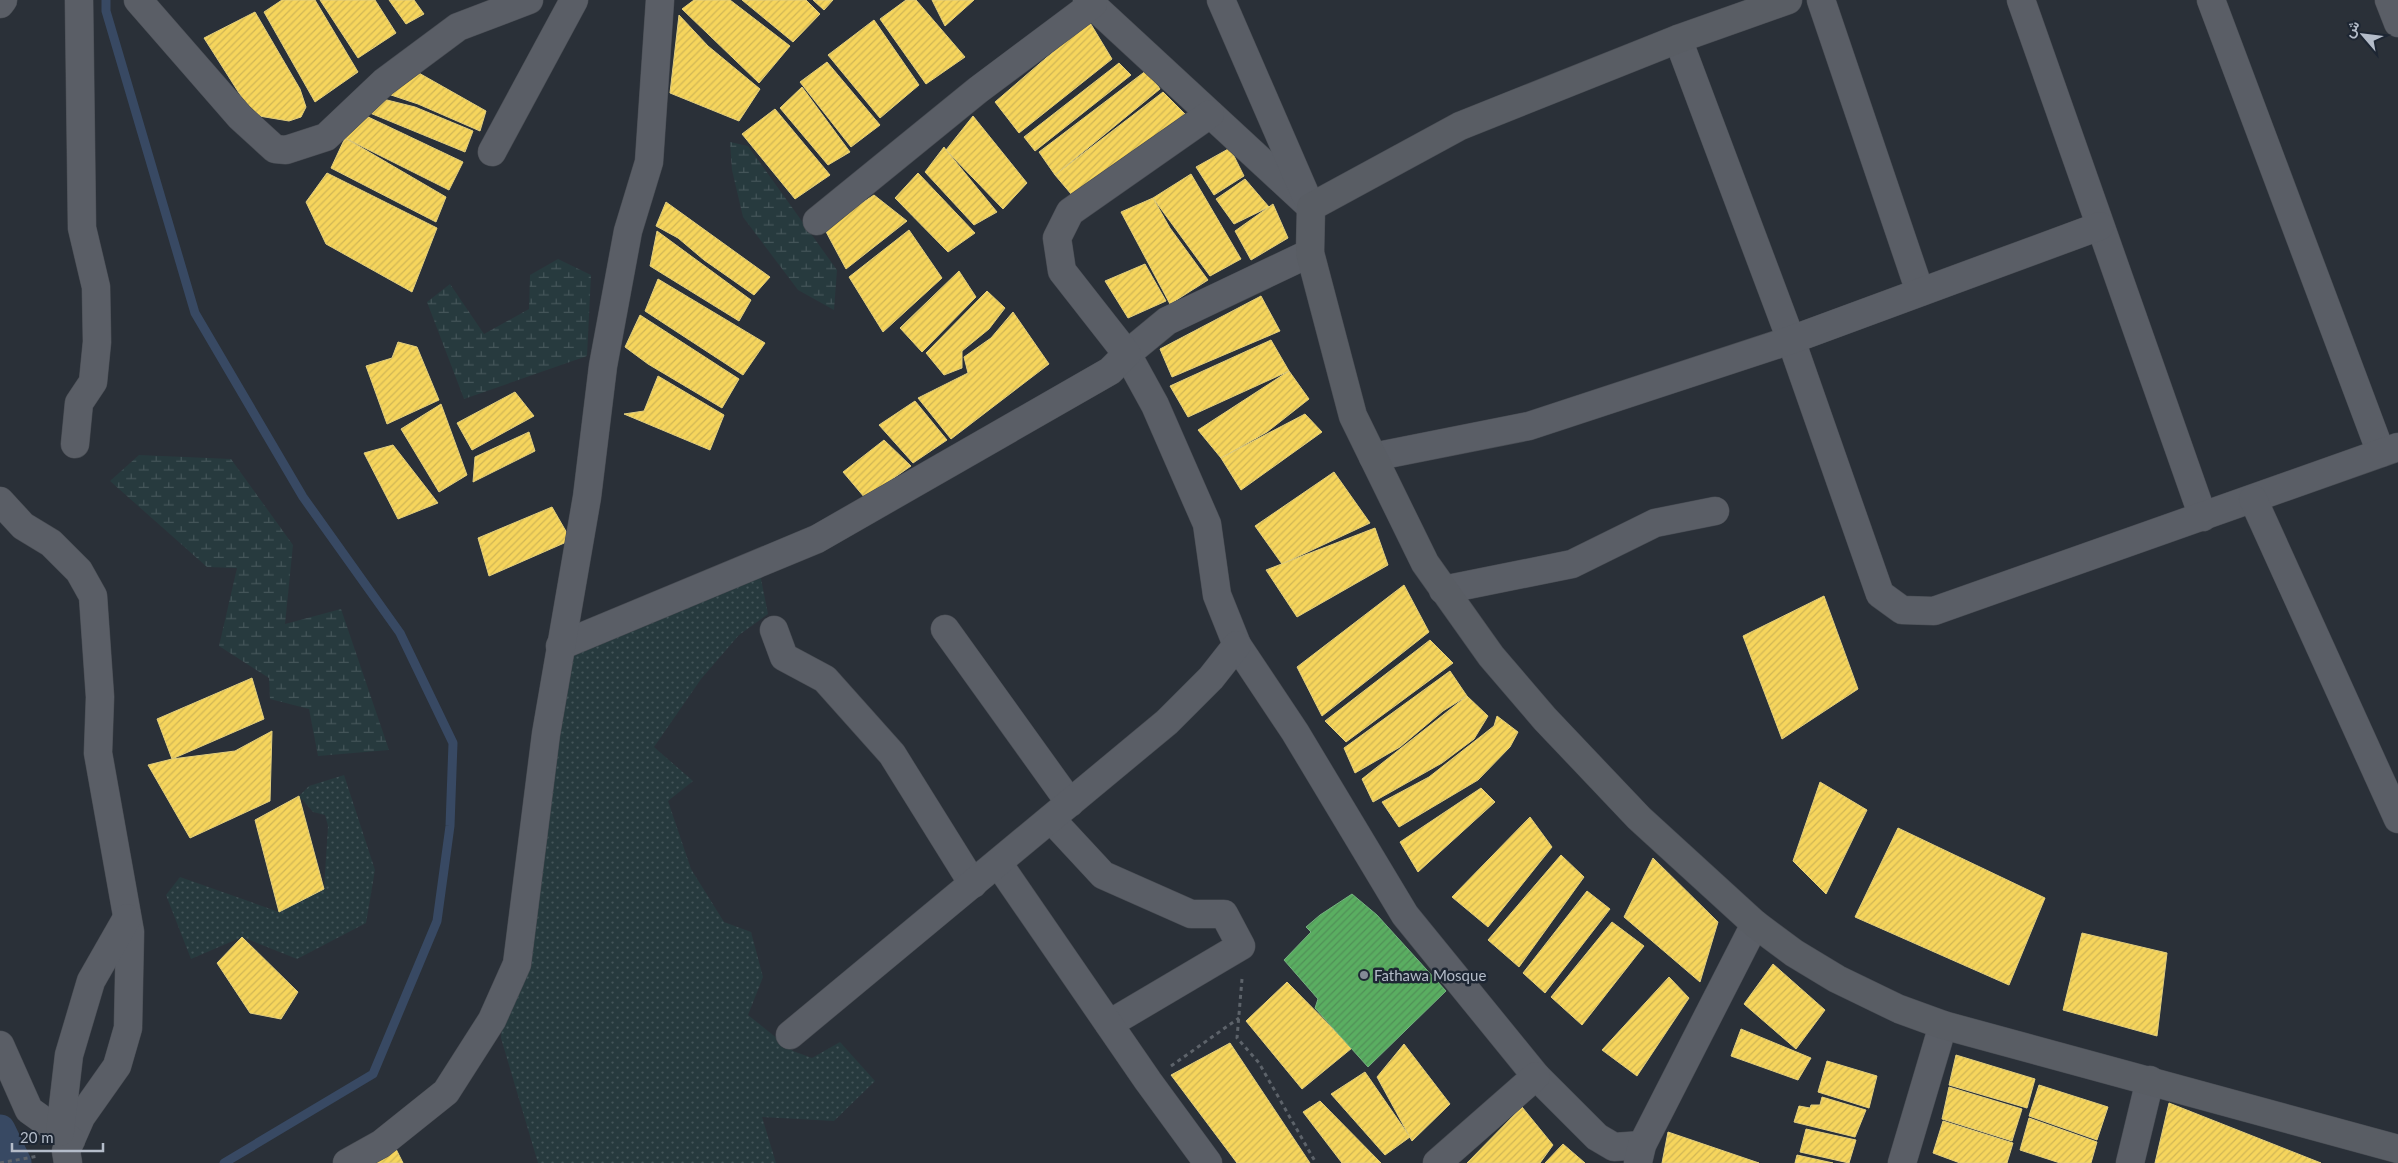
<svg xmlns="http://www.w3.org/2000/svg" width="2398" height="1163" viewBox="0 0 2398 1163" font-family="Lato,Vazirmatn,sans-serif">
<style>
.grass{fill:url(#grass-dots)}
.wetland{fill:url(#wetland-marsh)}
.homes{fill:url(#homes-hatch);stroke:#e2ce7d}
.public{fill:url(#public-hatch);stroke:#75b280}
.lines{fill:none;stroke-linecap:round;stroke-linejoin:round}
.stream{stroke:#384963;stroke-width:9}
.canal{stroke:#384963;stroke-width:31}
.street-casing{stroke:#484c53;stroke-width:29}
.secondary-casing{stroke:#484c53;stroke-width:29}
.path{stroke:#5d636a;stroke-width:3;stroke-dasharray:4 4;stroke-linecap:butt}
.street{stroke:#5a5e66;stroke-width:28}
.secondary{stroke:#595d64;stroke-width:28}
.poi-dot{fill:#848b96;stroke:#1d2633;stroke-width:2}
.labels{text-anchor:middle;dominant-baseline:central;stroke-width:5;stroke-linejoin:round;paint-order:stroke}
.poi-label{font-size:15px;fill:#b4bcc9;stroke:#1d2633;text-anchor:start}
</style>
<defs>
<pattern id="grass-dots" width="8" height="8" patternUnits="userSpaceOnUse" patternTransform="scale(1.25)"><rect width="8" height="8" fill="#273a3e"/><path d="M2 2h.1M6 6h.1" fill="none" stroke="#445559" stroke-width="1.8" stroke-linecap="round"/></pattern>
<pattern id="wetland-marsh" width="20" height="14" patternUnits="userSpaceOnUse" patternTransform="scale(1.25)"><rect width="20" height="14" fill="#273a3e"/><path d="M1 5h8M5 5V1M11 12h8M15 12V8" fill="none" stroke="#445559"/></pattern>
<pattern id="homes-hatch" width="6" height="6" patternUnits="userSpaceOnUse" patternTransform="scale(1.25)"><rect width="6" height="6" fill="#f6d55c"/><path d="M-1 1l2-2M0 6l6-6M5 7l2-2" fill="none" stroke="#d0b656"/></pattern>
<pattern id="public-hatch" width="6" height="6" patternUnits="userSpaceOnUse" patternTransform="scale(1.25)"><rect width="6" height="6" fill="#5aae61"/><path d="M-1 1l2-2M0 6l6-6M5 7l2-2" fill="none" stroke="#519058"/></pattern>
</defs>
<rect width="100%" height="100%" fill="#2a3038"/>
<g class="grass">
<polygon points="760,574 768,614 739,635 701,679 654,747 693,781 668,801 691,869 724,922 751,932 763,977 748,1015 793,1051 812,1058 840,1042 875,1081 834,1121 762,1117 776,1163 538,1163 501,1038 503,995 559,655"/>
<polygon points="344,775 375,870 366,923 297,959 242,937 191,959 166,895 180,877 279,912 324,889 328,826 325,815 313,812 299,796 309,786"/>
</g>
<g class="wetland">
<polygon points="730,142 748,146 837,270 834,310 798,290 743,217 732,170"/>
<polygon points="558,259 591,275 587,356 464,399 427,302 450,284 484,334 529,309 530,275"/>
<polygon points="139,455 231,459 293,545 285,624 341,609 389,750 318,756 309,709 270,699 269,678 219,646 237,568 207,567 110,481"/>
</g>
<g class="homes">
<polygon points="282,0 315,0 358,72 315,102 264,12"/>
<polygon points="320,0 375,0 396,33 358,58"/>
<polygon points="389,0 414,0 424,14 406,24"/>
<polygon points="694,0 730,0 790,46 759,83 682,9"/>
<polygon points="742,0 806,0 820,14 793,42"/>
<polygon points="813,0 833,0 824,10"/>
<polygon points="906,0 916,0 965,57 926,84 880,19"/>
<polygon points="932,0 974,0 945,26"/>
<polygon points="255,12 300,89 306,107 301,117 289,121 253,115 204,38"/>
<polygon points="679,15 708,46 760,89 739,121 670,93"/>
<polygon points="874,20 919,85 880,118 828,55"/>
<polygon points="1089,21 1112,59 1019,133 995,102"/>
<polygon points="827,62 880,125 851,147 800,82"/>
<polygon points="1119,63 1131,75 1035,151 1024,137"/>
<polygon points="410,68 486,111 480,131 418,104 388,94"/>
<polygon points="1147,70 1160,89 1055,175 1039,152"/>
<polygon points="802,87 850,152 828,165 780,108"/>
<polygon points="1163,92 1190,119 1077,201 1055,175"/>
<polygon points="383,99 415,107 473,131 465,152 370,113"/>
<polygon points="775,109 830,175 795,199 742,134"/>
<polygon points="364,115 463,162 449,190 345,138"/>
<polygon points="973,116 1027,183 1003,209 946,150"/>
<polygon points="345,138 446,197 436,222 331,168"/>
<polygon points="944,147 946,150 997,212 974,225 925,172"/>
<polygon points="1230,148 1244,176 1214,195 1196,167"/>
<polygon points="327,173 437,228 412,292 326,244 306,202"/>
<polygon points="918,173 975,233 948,252 895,198"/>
<polygon points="1191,174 1241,259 1210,276 1153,198"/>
<polygon points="1245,179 1269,207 1234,224 1216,199"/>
<polygon points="874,195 907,221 846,269 824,228"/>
<polygon points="1153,198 1170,228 1208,280 1170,304 1121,212"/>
<polygon points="666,202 770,277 754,295 704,260 678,238 656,226"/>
<polygon points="1273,204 1288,238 1251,260 1235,231"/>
<polygon points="909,230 942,278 883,332 849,277"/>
<polygon points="657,231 751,300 739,321 650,266"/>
<polygon points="1145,264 1166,301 1128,318 1105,281"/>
<polygon points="959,271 976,297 922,352 900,328"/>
<polygon points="658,279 765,343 743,375 645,311"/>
<polygon points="987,291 1005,308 989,329 962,351 962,368 944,375 926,353"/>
<polygon points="1261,296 1280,331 1172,377 1160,349"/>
<polygon points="1013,312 1049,364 951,439 918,398 968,373 964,357 991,338"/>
<polygon points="640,315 739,379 722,408 648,364 625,347"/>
<polygon points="1271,340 1289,371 1188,417 1170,386"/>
<polygon points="398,342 417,347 439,400 387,424 366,366 392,358"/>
<polygon points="1289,371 1309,399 1267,432 1221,458 1198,430"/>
<polygon points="658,376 724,415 710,450 624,414 644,411"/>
<polygon points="515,392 534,416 472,450 457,423"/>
<polygon points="915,401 947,440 913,463 879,425"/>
<polygon points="441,404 467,475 439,492 401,429"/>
<polygon points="1305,414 1322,432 1241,490 1221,458"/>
<polygon points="529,432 535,451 473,482 475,457"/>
<polygon points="884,440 911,466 865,498 843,472"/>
<polygon points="393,445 438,503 398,519 364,453"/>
<polygon points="1334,472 1370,523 1282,564 1255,526"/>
<polygon points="552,507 571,540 489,576 478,538"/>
<polygon points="1375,528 1388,565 1297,617 1266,570"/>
<polygon points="1404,585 1429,632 1322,716 1297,667"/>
<polygon points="1824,596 1858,689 1782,739 1743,636"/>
<polygon points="1430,640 1453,663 1346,742 1325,721"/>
<polygon points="1450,671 1467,696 1443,711 1400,747 1355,773 1344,748"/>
<polygon points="252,678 264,719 172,759 157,719"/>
<polygon points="1467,696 1488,716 1474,739 1442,763 1373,802 1362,779"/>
<polygon points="1497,716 1518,732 1510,747 1478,780 1399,827 1382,802 1429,777 1494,726"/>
<polygon points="272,731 270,801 190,838 148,765 172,759 235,751"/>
<polygon points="1820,782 1867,810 1826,894 1793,861"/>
<polygon points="1481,788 1495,802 1418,872 1400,842"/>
<polygon points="299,796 324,889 279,912 255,820"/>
<polygon points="1530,817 1552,847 1488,927 1452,897"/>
<polygon points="1898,828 2045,898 2009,985 1855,917"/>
<polygon points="1561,855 1584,877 1519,967 1488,940"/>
<polygon points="1653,858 1718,922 1700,982 1624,917"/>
<polygon points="1587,891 1610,909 1545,993 1523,973"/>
<polygon points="1612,922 1644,946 1582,1025 1551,997"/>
<polygon points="2082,933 2167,953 2157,1036 2063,1010"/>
<polygon points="242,937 298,992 281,1019 250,1013 217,963"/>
<polygon points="1773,964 1825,1010 1796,1049 1744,1004"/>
<polygon points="1669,977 1689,998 1637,1076 1602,1050"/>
<polygon points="1287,982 1352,1048 1302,1089 1246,1021"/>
<polygon points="1741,1029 1811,1058 1798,1080 1731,1056"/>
<polygon points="1230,1043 1310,1163 1237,1163 1171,1075"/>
<polygon points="1404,1044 1450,1104 1412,1141 1377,1077"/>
<polygon points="1956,1055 2035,1079 2027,1108 1949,1085"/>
<polygon points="1827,1061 1877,1076 1869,1108 1818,1092"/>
<polygon points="1365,1072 1410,1137 1385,1155 1331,1094"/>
<polygon points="2039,1085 2108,1107 2097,1140 2029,1116"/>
<polygon points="1949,1087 2022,1109 2012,1141 1942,1119"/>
<polygon points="1822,1097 1866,1110 1855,1137 1794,1122 1799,1106 1810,1108 1811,1105 1820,1105"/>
<polygon points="1320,1101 1381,1163 1342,1163 1303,1112"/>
<polygon points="2169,1103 2321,1163 2155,1163"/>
<polygon points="1522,1107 1553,1145 1540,1163 1467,1163"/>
<polygon points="2029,1118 2097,1142 2091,1163 2060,1163 2020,1150"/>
<polygon points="1943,1121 2013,1143 2007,1163 1960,1163 1933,1153"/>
<polygon points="1806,1129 1856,1140 1849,1163 1800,1152"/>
<polygon points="1668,1132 1759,1163 1662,1163"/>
<polygon points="393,1143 403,1163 365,1163"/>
<polygon points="1563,1144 1585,1163 1545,1163"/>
<polygon points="1797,1155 1833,1163 1795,1163"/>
</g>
<polygon class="public" points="1352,894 1377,915 1446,991 1368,1067 1315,1008 1318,999 1284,960 1311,932 1306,927 1320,915"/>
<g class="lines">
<polyline class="stream" points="106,0 106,11 195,313 303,497 400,633 453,743 450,826 437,921 373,1074 224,1163"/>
<polyline class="canal" points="0,1130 16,1163"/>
<defs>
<g id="street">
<polyline points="138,0 240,117 275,149 286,150 326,137 384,82 458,27 529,0"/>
<polyline points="1087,0 1311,207"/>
<polyline points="1221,0 1306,196"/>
<polyline points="1821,0 1920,292"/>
<polyline points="2021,0 2203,517"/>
<polyline points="2211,0 2381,453"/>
<polyline points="2389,0 2398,23"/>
<polyline points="0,4 3,0"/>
<polyline points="1678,39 1791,340 1880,594 1902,610 1934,611 2398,447"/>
<polyline points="492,152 574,0"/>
<polyline points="817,221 978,90 1093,4"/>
<polyline points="1310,253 1167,321 1127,354 1155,405 1207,524 1217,595 1237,645 1295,732 1405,915 1536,1076 1597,1137 1614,1147 1642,1145"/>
<polyline points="75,444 79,403 93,382 97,342 96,287 82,228 79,0"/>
<polyline points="1373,457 1529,426 1791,340 2100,226"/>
<polyline points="2253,499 2398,819"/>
<polyline points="0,501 23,526 51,543 79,571 93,596 100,697 98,753 130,932 128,1028 117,1066 81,1117 66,1151 68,1163"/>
<polyline points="1443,590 1572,564 1655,523 1715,511"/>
<polyline points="945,629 1070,803"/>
<polyline points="774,630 784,657 825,679 892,754 973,884"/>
<polyline points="560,646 817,539 1110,371 1127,354 1062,271 1057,238 1070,212 1210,114"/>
<polyline points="1051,819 1103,875 1191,914 1224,914 1241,946 1109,1024"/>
<polyline points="998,863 1148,1081 1208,1163"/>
<polyline points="790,1035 1167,722 1211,678 1237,645"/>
<polyline points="0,1045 29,1110 71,1140"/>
<polyline points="60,1132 69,1055 91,981 127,918"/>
<polyline points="1638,1162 1642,1145 1755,924"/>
<polyline points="347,1163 381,1144 446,1092 492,1020 517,964 546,734 587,497 603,366 628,231 649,162 660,0"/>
<polyline points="1437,1163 1536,1076"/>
<polyline points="1902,1163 1943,1025"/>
<polyline points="2130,1163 2150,1080"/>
</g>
<polyline id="secondary" points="1788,0 1678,39 1460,126 1311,207 1310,253 1353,416 1425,563 1491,656 1545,719 1639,818 1755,924 1794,953 1837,979 1899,1009 1943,1025 2398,1149"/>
</defs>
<use href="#street" class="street-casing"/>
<use href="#secondary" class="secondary-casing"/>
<g class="path">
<polyline points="1242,979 1237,1038 1259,1063 1316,1163"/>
<polyline points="1171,1066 1239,1018"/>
<polyline points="0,1163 38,1156"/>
</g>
<use href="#street" class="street"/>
<use href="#secondary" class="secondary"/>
</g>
<circle class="poi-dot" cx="1364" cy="975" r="5"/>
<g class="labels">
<g class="poi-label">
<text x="1374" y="975">Fathawa Mosque</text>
</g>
</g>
<g transform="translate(2363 35) rotate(298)" stroke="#1d2633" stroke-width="4" paint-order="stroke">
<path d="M0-4L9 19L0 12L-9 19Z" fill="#b4bcc9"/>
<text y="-8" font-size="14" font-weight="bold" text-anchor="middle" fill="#b4bcc9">ش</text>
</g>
<path d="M12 1143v8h91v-8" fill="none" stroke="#b4bcc9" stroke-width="2.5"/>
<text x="20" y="1143" font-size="15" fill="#b4bcc9" stroke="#1d2633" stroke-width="4" paint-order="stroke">20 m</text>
</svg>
